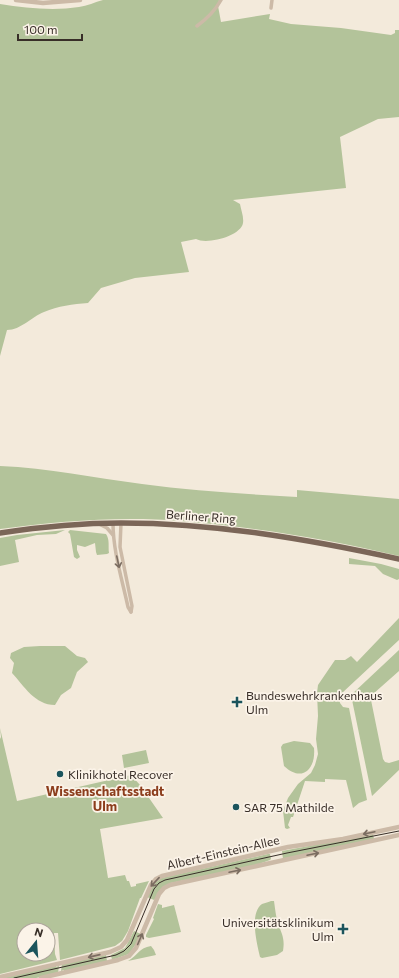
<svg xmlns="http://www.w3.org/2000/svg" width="399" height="978" viewBox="0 0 399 978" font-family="Commissioner,sans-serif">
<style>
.green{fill:#b3c39a;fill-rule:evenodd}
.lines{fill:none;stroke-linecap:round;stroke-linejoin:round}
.minor{stroke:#ccbaa7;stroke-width:3.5}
.tertiary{stroke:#ccbaa7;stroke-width:4.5}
.primary{stroke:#7b6658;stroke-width:5.5}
.tram{stroke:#382e28;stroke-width:1}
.oneway{stroke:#7b6d61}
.poi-dot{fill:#1b545c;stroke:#fbf3e8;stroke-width:1.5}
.labels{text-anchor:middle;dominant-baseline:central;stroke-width:3.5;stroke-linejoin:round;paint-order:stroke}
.street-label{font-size:12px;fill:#382e28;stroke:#fbf3e8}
.poi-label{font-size:12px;fill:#382e28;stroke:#fbf3e8;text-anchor:start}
.neighbourhood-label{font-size:13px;font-weight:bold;fill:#8c3d1c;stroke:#fbf3e8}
</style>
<rect width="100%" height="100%" fill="#f3eadb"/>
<g class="green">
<path d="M103,0H219L218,6L221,22L270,14L269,19L291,24L341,28L391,35L395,33V30H399V117L378,119L340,137L346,188L233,200L240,204C241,210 244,217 243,223C241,236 207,245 196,239L181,242L189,272L135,278L101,288L88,303C73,304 58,306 44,312C31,317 21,330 7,330L0,356V4C26,8 53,11 79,7C87,6 95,2 103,0Z"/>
<path d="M0,466C48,468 95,478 142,484C193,491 246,494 297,497V490L399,499V556C329,539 253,527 181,521C121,516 60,521 0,529Z"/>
<polygon points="65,530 56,534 37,535 15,540 19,562 0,566 0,538 17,535"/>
<path d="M70,530L106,534C110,540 108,546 109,553L107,554L97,555L96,552L95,543L85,547L77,545V550L80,557L77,559L74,557L70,534L68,532Z"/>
<polygon points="349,558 381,564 399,569 399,579 397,580 383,574 375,566 349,564"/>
<polygon points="399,618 399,640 342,693 339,697 340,703 343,707 349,708 367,800 359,803 353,808 346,780 325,779 325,782 305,781 293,817 291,817 288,825 290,828 287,829 285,828 283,811 288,798 298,784 311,773 315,765 318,754 316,739 318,716 317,693 318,685 335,660 345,660 351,656 357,662"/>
<path d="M40,646H65L77,656L85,658L88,662L77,672L71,688L61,695L55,705C35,705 24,686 12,673L14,663L10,658L11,653L24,647Z"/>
<polygon points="399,650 399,671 373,694 371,700 383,759 385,762 389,763 399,760 399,770 372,796 351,695"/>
<path d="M0,728L17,801L131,775L140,785L163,818L100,829L108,878L125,875L127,881H129L131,887L136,886V884L149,881L141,898H140L128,931L122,941L115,946L60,960L58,933H54L55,954L57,960L0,974V739L1,737ZM24,930H48V954H24Z"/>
<path d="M294,741L310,743L314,748C316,769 302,783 284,766L281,747L283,744Z"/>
<polygon points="146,750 149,763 124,768 122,755"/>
<polygon points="373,834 374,839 283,859 282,851"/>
<polygon points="268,854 270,854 271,859 270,860 256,865 171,883 154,900 147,897 154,884 161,878"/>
<path d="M271,901H274C275,908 276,917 278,923C282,935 285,938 283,951L277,955L262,958L260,957C257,944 249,913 262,904C265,903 269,902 271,901Z"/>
<polygon points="158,904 162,905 162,908 174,905 181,932 149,938 146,937 146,935 154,919 153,918"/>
<polygon points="134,931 141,934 136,944 129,954 112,960 111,955 125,948"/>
<path d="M151,946L154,950L156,955L128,961C138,955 139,948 151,946Z"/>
<polygon points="106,955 107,961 64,972 64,970 61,971 62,964"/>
<polygon points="56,965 56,967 59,966 58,973 36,978 3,978"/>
</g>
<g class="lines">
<g class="minor">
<polyline points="271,8 272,0"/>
<path d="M197,26C208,18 215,11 221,0"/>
<path d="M113,523C113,551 122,579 128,607L131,612"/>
<polyline points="121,523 120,547 132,606 131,612"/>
<polyline points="99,524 107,528 113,535"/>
</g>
<g class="tertiary">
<polyline points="16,0 43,3 80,0"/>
<polyline points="0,977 110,952 121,947 127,940 151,885 156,879 162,876 288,847 343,839 399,827"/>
<polyline points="41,978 118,960 129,956 136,948 159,894 164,888 170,885 399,835"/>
</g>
<path class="primary" d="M0,533C40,527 80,523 121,523C215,523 307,539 399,559"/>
<polyline class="tram" points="14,978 116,955 124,951 131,944 154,889 159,883 165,880 287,853 399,831"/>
</g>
<defs><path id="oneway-shaft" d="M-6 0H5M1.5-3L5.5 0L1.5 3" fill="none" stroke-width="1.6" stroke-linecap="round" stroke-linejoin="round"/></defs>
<g class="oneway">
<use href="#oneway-shaft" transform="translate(118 562) rotate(78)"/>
<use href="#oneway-shaft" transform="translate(369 833) rotate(168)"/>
<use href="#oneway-shaft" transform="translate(313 854) rotate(-12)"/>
<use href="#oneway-shaft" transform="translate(235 871) rotate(-12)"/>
<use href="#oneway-shaft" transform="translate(155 882) rotate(133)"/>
<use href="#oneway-shaft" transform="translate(140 939) rotate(-67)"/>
<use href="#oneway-shaft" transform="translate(94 956) rotate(167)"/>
</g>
<g class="poi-dot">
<path d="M235 696h4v4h4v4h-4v4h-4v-4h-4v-4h4z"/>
<circle cx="60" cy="774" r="4"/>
<circle cx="236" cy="807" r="4"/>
<path d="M341 923h4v4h4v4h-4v4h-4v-4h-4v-4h4z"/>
</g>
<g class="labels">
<g class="street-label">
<text transform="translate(201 516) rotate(4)">Berliner Ring</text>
<text transform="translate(223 852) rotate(-13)">Albert-Einstein-Allee</text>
</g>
<g class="poi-label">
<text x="246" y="695">Bundeswehrkrankenhaus<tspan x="246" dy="14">Ulm</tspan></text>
<text x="68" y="774">Klinikhotel Recover</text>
<text x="244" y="807">SAR 75 Mathilde</text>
<text x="334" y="922" text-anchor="end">Universitätsklinikum<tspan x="334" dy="14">Ulm</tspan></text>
</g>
<g class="neighbourhood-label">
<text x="105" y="791">Wissenschaftsstadt<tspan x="105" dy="15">Ulm</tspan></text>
</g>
</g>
<g transform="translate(36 942) rotate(17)"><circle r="19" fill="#fbf3e8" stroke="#ada49b"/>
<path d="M0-3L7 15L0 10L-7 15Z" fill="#1b545c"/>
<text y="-6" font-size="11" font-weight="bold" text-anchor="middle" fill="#382e28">N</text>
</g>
<path d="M18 34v6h64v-6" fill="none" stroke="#382e28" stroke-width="2"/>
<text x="24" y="34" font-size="12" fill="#382e28" stroke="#fbf3e8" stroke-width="3" paint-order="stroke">100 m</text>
</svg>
